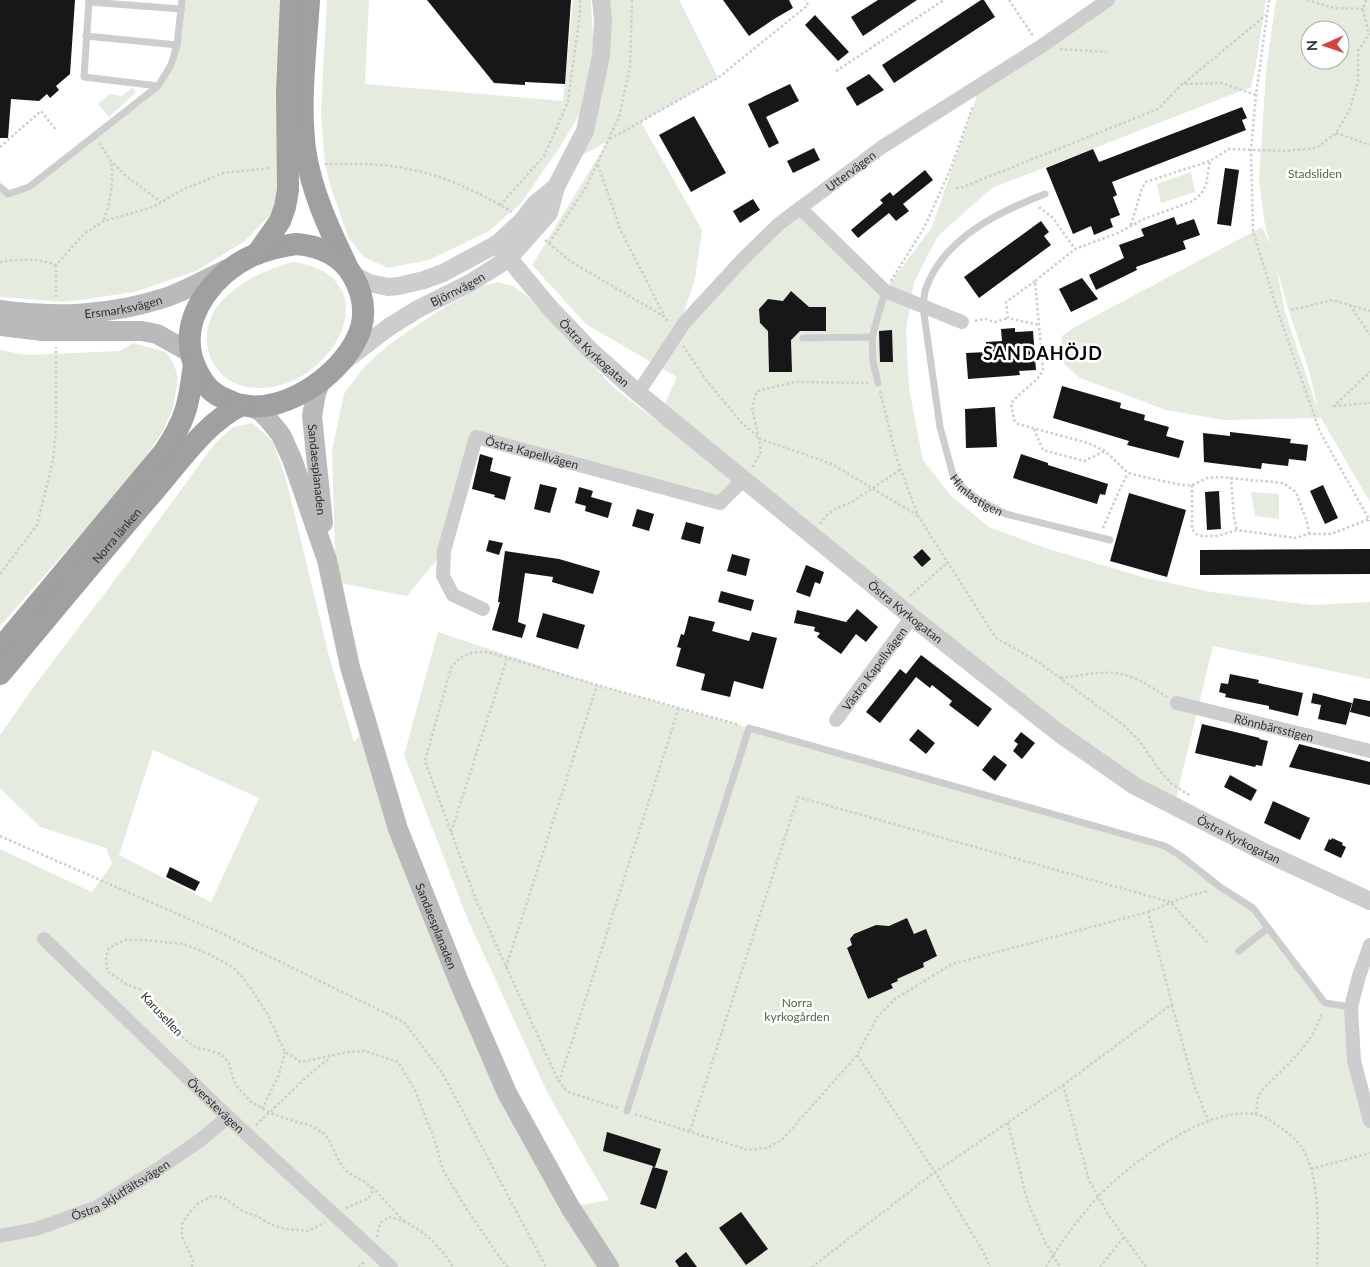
<svg xmlns="http://www.w3.org/2000/svg" width="1370" height="1267" viewBox="0 0 1370 1267" font-family="Lato,sans-serif">
<style>
.green{fill:#e5ecdf;fill-rule:evenodd}
.building{fill:#171717}
.lines{fill:none;stroke-linecap:round;stroke-linejoin:round}
.path{stroke:#cdcdcd;stroke-width:2.5;stroke-dasharray:2.5 2.5;stroke-linecap:butt}
.service{stroke:#cdcdcd;stroke-width:7}
.minor{stroke:#cdcdcd;stroke-width:14}
.tertiary{stroke:#cdcdcd;stroke-width:18}
.secondary{stroke:#bababa;stroke-width:20}
.trunk{stroke:#a0a0a0;stroke-width:22}
.labels{text-anchor:middle;dominant-baseline:central;stroke-width:5;stroke-linejoin:round;paint-order:stroke}
.street-label{font-size:12px;fill:#303030;stroke:#fff}
.park-label{font-size:12px;fill:#4f6940;stroke:#fff}
.district-label{font-size:18px;font-weight:bold;letter-spacing:1px;fill:#000;stroke:#fff}
</style>
<rect width="100%" height="100%" fill="#fff"/>
<g class="green">
<polygon points="182,0 283,0 281,175 273,212 245,241 196,271 135,292 65,302 0,297 0,187 8,194 29,187 158,86 171,65"/>
<polygon points="327,0 369,0 365,84 563,101 573,0 591,0 594,57 579,115 560,147 521,203 489,231 429,260 388,268 364,257 349,239 331,188 325,164 321,111"/>
<polygon points="601,0 679,0 718,78 641,122 702,230 695,279 677,334 800,208 885,290 932,227 981,84 1108,0 1266,0 1255,71 1251,87 992,188 938,236 914,282 906,329 909,388 923,460 951,496 989,527 1048,549 1146,578 1211,592 1311,605 1370,602 1370,679 1213,646 1174,807 1135,786 743,480 720,503 476,437 444,551 407,596 340,583 335,552 332,450 344,394 365,366 391,343 445,307 483,286 497,282 513,286 528,297 614,388 656,420 661,412 677,377 587,325 532,265 608,141 570,162 585,131"/>
<path d="M1276,0H1370V502L1321,418L1224,420L1166,410L1080,378L1065,365L1060,351L1062,336L1073,328L1262,227L1271,246L1265,226L1259,180L1266,71ZM1310,30H1340V60H1310ZM1276,265L1289,312L1310,374L1318,410L1285,312Z"/>
<polygon points="132,88 135,90 135,93 109,117 98,104 110,94 122,96"/>
<polygon points="1191,172 1195,192 1161,203 1157,184"/>
<path d="M294,262C399,279 325,401 247,387C208,380 195,334 219,304C237,283 267,268 294,262Z"/>
<polygon points="133,343 166,352 174,364 178,379 173,408 163,431 133,475 0,626 0,350 27,355 120,351"/>
<path d="M253,423L273,442L286,479L329,656L354,742L368,726L398,829L570,1207L609,1200L548,1094L468,920L404,755L438,632L597,685L1165,846L1253,908L1325,1003L1351,1007L1370,1121V1267H0V849L92,892L112,864L106,848L40,827L0,788V735L35,685L127,564L215,443L233,427ZM153,750L259,798L211,902L119,855Z"/>
<polygon points="1251,492 1279,494 1279,519 1255,516"/>
</g>
<g class="building">
<polygon points="0,0 75,0 70,74 56,86 59,90 50,98 47,94 39,101 11,99 8,138 0,138"/>
<polygon points="427,0 571,0 565,84 525,82 525,85 494,83"/>
<polygon points="723,0 789,0 793,8 774,19 749,36"/>
<polygon points="878,0 917,0 863,36 851,17"/>
<polygon points="981,0 984,0 995,17 894,83 882,65"/>
<polygon points="815,15 849,52 838,61 805,25"/>
<polygon points="869,74 884,90 857,106 846,88"/>
<polygon points="790,84 799,101 766,117 779,143 769,148 748,104"/>
<polygon points="1242,107 1247,118 1242,120 1246,130 1112,182 1117,195 1113,197 1120,215 1110,219 1113,227 1094,235 1091,226 1073,234 1046,168 1093,149 1099,162"/>
<polygon points="694,116 726,173 691,192 659,135"/>
<polygon points="814,148 820,160 793,173 787,161"/>
<polygon points="1225,168 1239,170 1231,226 1217,224"/>
<polygon points="925,170 933,180 903,204 909,211 896,221 889,213 858,238 851,230 883,203 880,200 890,192 893,196"/>
<polygon points="753,199 760,210 740,223 733,211"/>
<polygon points="1174,217 1177,225 1194,219 1200,235 1183,241 1186,249 1136,267 1137,270 1096,290 1089,275 1124,258 1119,245 1144,236 1141,229"/>
<polygon points="1041,221 1049,232 1044,236 1051,245 979,298 964,277"/>
<polygon points="1082,278 1098,299 1071,312 1059,289"/>
<polygon points="791,291 809,307 826,307 826,331 800,331 791,340 792,372 769,372 768,331 760,323 759,309 768,299 783,301"/>
<polygon points="1015,328 1015,332 1033,331 1036,370 1019,371 1020,375 968,379 966,353 987,352 986,342 1002,341 1001,329"/>
<polygon points="892,330 893,362 880,362 879,331"/>
<polygon points="1062,386 1121,403 1120,408 1145,415 1144,420 1169,427 1166,436 1184,441 1179,458 1127,445 1129,441 1053,418"/>
<polygon points="995,407 997,447 966,448 965,409"/>
<polygon points="1230,432 1291,439 1290,443 1308,445 1306,461 1289,459 1288,466 1262,463 1261,469 1204,462 1203,433 1230,436"/>
<polygon points="480,454 493,458 490,471 511,477 505,500 494,497 495,495 472,489"/>
<polygon points="1021,454 1048,463 1048,465 1108,484 1105,495 1100,494 1097,504 1013,478"/>
<polygon points="540,484 557,488 550,513 534,509"/>
<polygon points="1323,485 1338,518 1325,524 1310,491"/>
<polygon points="579,487 593,491 591,497 612,503 608,518 585,511 586,506 575,503"/>
<polygon points="1219,491 1221,529 1207,530 1205,492"/>
<polygon points="1129,493 1186,510 1167,577 1110,561"/>
<polygon points="637,509 654,514 649,531 632,526"/>
<polygon points="686,522 704,527 700,544 681,539"/>
<polygon points="489,540 503,543 499,555 486,551"/>
<polygon points="922,549 931,559 922,567 913,557"/>
<polygon points="1370,549 1370,574 1200,575 1200,550"/>
<polygon points="505,551 559,559 600,571 593,594 552,582 553,577 525,573 518,622 526,625 522,638 492,630 500,602 498,602"/>
<polygon points="732,554 750,559 746,576 727,571"/>
<polygon points="806,565 824,572 820,584 815,582 810,597 796,592"/>
<polygon points="721,591 754,600 751,611 718,602"/>
<polygon points="857,609 878,627 866,642 856,634 841,654 817,637 820,633 814,631 815,627 794,623 797,610 846,622"/>
<polygon points="543,613 585,625 578,649 536,637"/>
<polygon points="689,616 715,622 712,631 749,641 752,632 777,638 763,689 734,681 730,697 701,690 705,674 676,666 681,648 677,647 681,634 684,635"/>
<polygon points="921,655 992,709 978,727 949,705 952,701 932,685 930,688 916,677 880,723 866,712 900,669 906,674"/>
<polygon points="1230,674 1259,680 1258,683 1303,693 1298,716 1269,709 1269,706 1225,697 1226,694 1219,692 1221,683 1228,684"/>
<polygon points="1313,693 1352,703 1346,725 1318,719 1321,705 1311,703"/>
<polygon points="1354,698 1370,701 1370,717 1350,712"/>
<polygon points="1202,724 1260,738 1259,739 1268,741 1262,766 1256,765 1255,767 1195,753"/>
<polygon points="918,729 935,743 926,754 909,740"/>
<polygon points="1021,732 1035,743 1022,759 1013,751 1018,744 1014,741"/>
<polygon points="1299,744 1370,762 1370,785 1289,767"/>
<polygon points="994,755 1007,765 995,781 982,770"/>
<polygon points="1230,775 1257,790 1251,801 1224,787"/>
<polygon points="1273,801 1310,818 1300,840 1264,823"/>
<polygon points="1332,838 1343,843 1342,845 1346,847 1341,858 1324,850 1329,839 1331,840"/>
<polygon points="170,867 200,882 195,891 166,877"/>
<polygon points="907,918 914,934 926,929 937,956 923,963 924,967 897,979 898,981 891,984 893,988 868,999 847,948 852,945 850,939 854,934 876,925 889,926"/>
<polygon points="607,1132 661,1149 655,1167 653,1167 668,1171 656,1209 640,1204 653,1166 603,1151"/>
<polygon points="741,1212 768,1249 746,1265 719,1228"/>
<polygon points="686,1252 697,1267 679,1267 675,1261"/>
</g>
<g class="lines">
<g class="path">
<polyline points="1009,0 1033,36"/>
<polyline points="1269,0 1256,95 1251,149 1253,231 1278,312 1320,432 1370,521"/>
<polyline points="1307,0 1334,8 1363,9"/>
<polyline points="1366,0 1363,9 1369,35"/>
<polyline points="1060,49 1106,52"/>
<polyline points="836,71 944,0"/>
<polyline points="1184,83 1266,15"/>
<polyline points="1336,133 1370,145"/>
<polyline points="610,139 718,78 808,5 805,0"/>
<polyline points="99,143 111,161 127,177 161,202"/>
<polyline points="0,147 41,111 56,130"/>
<path d="M325,164C349,164 375,163 398,167C441,174 475,190 512,212"/>
<polyline points="598,165 621,231 664,315"/>
<polyline points="956,188 963,187 1158,109 1182,84 1222,83 1256,95"/>
<polyline points="500,205 544,156 568,102 580,12 580,0"/>
<polyline points="1039,207 1053,218 1075,249"/>
<path d="M104,220C110,200 114,183 111,162"/>
<polyline points="1131,225 1142,188 1146,182 1210,161"/>
<polyline points="545,240 570,261 665,317 668,322"/>
<polyline points="549,243 585,189 619,117 630,67 632,0"/>
<path d="M0,262C18,259 39,258 56,265L85,233L104,221L153,207L180,191L223,173L271,168"/>
<polyline points="56,265 56,297"/>
<polyline points="891,281 925,226 951,168 973,106"/>
<polyline points="1035,281 1006,302 1008,318 1039,325"/>
<polyline points="1350,305 1370,335"/>
<polyline points="1291,310 1332,300 1370,311"/>
<polyline points="975,321 985,319 995,322 1008,318"/>
<polyline points="683,346 707,381 741,422 760,439 832,464 917,515"/>
<polyline points="880,391 896,456 918,516 996,638 1037,661 1122,724 1139,740 1160,771 1172,784 1189,795"/>
<polyline points="1334,406 1370,403"/>
<polyline points="1333,407 1370,372"/>
<polyline points="1034,429 1043,450 1084,461 1105,451"/>
<polyline points="753,467 761,451 752,407 757,391 795,382 868,383"/>
<polyline points="1231,477 1234,518 1237,530"/>
<polyline points="1192,485 1192,529 1196,534 1202,536 1217,536 1237,530 1295,538 1309,534 1331,534 1369,519"/>
<polyline points="820,524 826,516 835,509 852,502 901,469"/>
<polyline points="1103,528 1119,491 1128,473"/>
<path d="M1309,534L1307,522L1296,492L1283,483L1220,477L1207,478L1192,485H1182L1144,477L1128,473L1105,451L1088,443L1018,424L1014,420L1011,404C1019,392 1039,381 1043,370L1035,281L1075,249L1118,233L1144,219L1193,201L1201,194L1206,185L1210,161L1229,149L1284,151L1317,148L1336,133L1350,109L1358,81V51L1369,34"/>
<polyline points="0,574 37,525 48,481 53,460 56,428 56,347"/>
<polyline points="910,596 948,562"/>
<path d="M1061,678C1080,676 1102,670 1121,674C1137,677 1153,688 1167,697"/>
<polyline points="451,832 507,659"/>
<polyline points="0,836 221,933 404,1022 443,1074 546,1267"/>
<polyline points="1148,912 1185,897 1208,891"/>
<polyline points="506,967 597,685"/>
<polyline points="1172,1005 1195,1088 1208,1120"/>
<polyline points="857,1055 935,1172 984,1253 990,1267"/>
<polyline points="559,1082 679,707"/>
<polyline points="1063,1085 1089,1180 1109,1216 1146,1267"/>
<path d="M618,1108L568,1092L559,1082L478,905L425,761L451,668C462,653 470,652 488,652L597,685L740,725"/>
<polyline points="262,1109 279,1075 285,1052"/>
<polyline points="635,1114 748,1150 767,1148 783,1139 857,1055 878,1016 895,999 952,964 1148,912 1172,1004 1063,1085 935,1172 812,1267"/>
<path d="M1256,1114L1258,1096L1264,1088C1289,1062 1311,1047 1322,1012"/>
<polyline points="1008,1123 1027,1200 1045,1242 1060,1267"/>
<polyline points="256,1125 312,1072 330,1058"/>
<polyline points="690,1131 798,797 1170,902 1207,942"/>
<polyline points="1311,1169 1370,1153"/>
<polyline points="372,1187 404,1221"/>
<polyline points="346,1208 367,1199 372,1194 371,1186 346,1171 339,1161 328,1138 323,1133 308,1124 300,1123 270,1113 250,1101 238,1088 233,1078 229,1063 221,1054 193,1046 171,1027 141,990 126,984 107,971 106,956 109,948 125,940 142,940 184,944 211,955 234,968 247,983 267,1013 285,1052 301,1062 348,1052 365,1051 398,1062 415,1090 436,1144 443,1170 466,1208 505,1265 509,1267"/>
<path d="M377,1237L380,1223L389,1217C415,1222 440,1244 453,1267"/>
<polyline points="192,1267 193,1260 182,1237 182,1224 189,1213 199,1203 212,1196 224,1198 244,1212 257,1216 270,1224 286,1229 309,1231 325,1222"/>
<polyline points="358,1267 366,1261"/>
<path d="M1046,1267C1061,1242 1078,1219 1098,1197C1129,1164 1205,1107 1254,1114C1261,1115 1268,1119 1274,1123C1286,1131 1300,1141 1306,1155C1320,1186 1318,1233 1317,1267"/>
<polyline points="1100,1267 1124,1237"/>
</g>
<g class="service">
<polyline points="89,0 84,77 158,86"/>
<polyline points="89,2 181,9"/>
<polyline points="86,36 177,45"/>
<polyline points="0,187 8,194 29,187 158,86 171,65 177,45 182,0"/>
<path id="s1" d="M1045,194C1000,211 944,238 926,288C924,293 924,301 923,307L940,427L953,475L963,488L980,501L1006,514L1110,540"/>
<polyline points="803,338 872,337"/>
<polyline points="878,383 873,362 872,337 885,291"/>
<polyline points="1239,951 1268,928"/>
<polyline points="627,1111 749,728 1165,846 1181,856 1220,887 1253,908 1325,1003 1351,1007"/>
</g>
<g class="minor">
<polyline points="800,208 885,291 962,322"/>
<path id="s2" d="M638,393L685,322L743,259L780,223L882,147L1040,47L1108,0"/>
<path id="s3" d="M483,609L453,595L443,576L444,551L476,437L720,503L743,480"/>
<path id="s4" d="M1177,703L1370,751"/>
<path id="s5" d="M836,720L912,617"/>
<path id="s6" d="M44,939L228,1117L391,1267"/>
<polyline points="1370,945 1359,976 1351,1007 1354,1061 1370,1121"/>
<path id="s7" d="M0,1236L36,1229L97,1207L161,1167L199,1141L228,1117"/>
</g>
<g class="tertiary">
<path id="s8" d="M497,244L550,308L591,351L638,393L912,617L1060,734L1135,786L1264,852L1370,901"/>
<polyline points="352,274 369,283 388,287 399,286 424,280 443,273 497,244 522,221 535,204 556,187"/>
<path id="s9" d="M347,359L389,327L418,309L470,283L508,259L549,213L556,187L585,131L601,56L603,20L601,0"/>
</g>
<g class="secondary">
<path id="s10" d="M0,310C54,318 112,315 164,298C186,291 206,279 227,269"/>
<polyline points="0,326 42,331 142,331 157,334 191,353"/>
<path id="s11" d="M321,381L316,393L312,416L323,523"/>
<path id="s12" d="M248,406L260,411L268,419L281,435L292,459L327,560L350,667L398,829L459,982L507,1093L570,1207L609,1267"/>
</g>
<g class="trunk">
<path d="M309,0C306,49 299,100 305,149C311,190 328,227 346,264"/>
<path d="M296,244C320,246 341,255 353,276C362,292 366,310 361,328C348,370 287,415 242,405C235,404 228,400 221,397C206,390 197,373 192,358C180,313 217,271 256,254C269,249 282,246 296,244Z"/>
<polyline points="257,254 280,221 285,207 288,190 287,93 291,0"/>
<path d="M0,649L164,452C186,420 189,403 194,364"/>
<path id="s13" d="M0,674C52,612 103,550 155,490C180,461 207,421 242,405"/>
</g>
</g>
<g class="labels">
<g class="street-label">
<text stroke="none"><textPath href="#s2" startOffset="310">Uttervägen</textPath></text>
<text stroke="none"><textPath href="#s9" startOffset="131">Björnvägen</textPath></text>
<text stroke="none"><textPath href="#s10" startOffset="124">Ersmarksvägen</textPath></text>
<text stroke="none"><textPath href="#s8" startOffset="146">Östra Kyrkogatan</textPath></text>
<text stroke="none"><textPath href="#s3" startOffset="256">Östra Kapellvägen</textPath></text>
<text stroke="none"><textPath href="#s11" startOffset="90">Sandaesplanaden</textPath></text>
<text stroke="none"><textPath href="#s1" startOffset="378">Himlastigen</textPath></text>
<text stroke="none"><textPath href="#s13" startOffset="181">Norra länken</textPath></text>
<text stroke="none"><textPath href="#s8" startOffset="551">Östra Kyrkogatan</textPath></text>
<text stroke="none"><textPath href="#s5" startOffset="64">Västra Kapellvägen</textPath></text>
<text stroke="none"><textPath href="#s4" startOffset="100">Rönnbärsstigen</textPath></text>
<text stroke="none"><textPath href="#s8" startOffset="956">Östra Kyrkogatan</textPath></text>
<text stroke="none"><textPath href="#s12" startOffset="561">Sandaesplanaden</textPath></text>
<text transform="translate(162 1014) rotate(47)">Karusellen</text>
<text stroke="none"><textPath href="#s6" startOffset="239">Överstevägen</textPath></text>
<text stroke="none"><textPath href="#s7" startOffset="130">Östra skjutfältsvägen</textPath></text>
</g>
<g class="park-label">
<text x="1315" y="173">Stadsliden</text>
<text x="797" y="1002">Norra<tspan x="797" dy="14">kyrkogården</tspan></text>
</g>
<g class="district-label">
<text x="1043" y="353">SANDAHÖJD</text>
</g>
</g>
<g transform="translate(1325 45) rotate(268)"><circle r="24" fill="#ffffff" stroke="#acacac"/>
<path d="M0-4L9 19L0 12L-9 19Z" fill="#d84340"/>
<text y="-8" font-size="14" font-weight="bold" text-anchor="middle" fill="#303030">N</text>
</g>
</svg>
